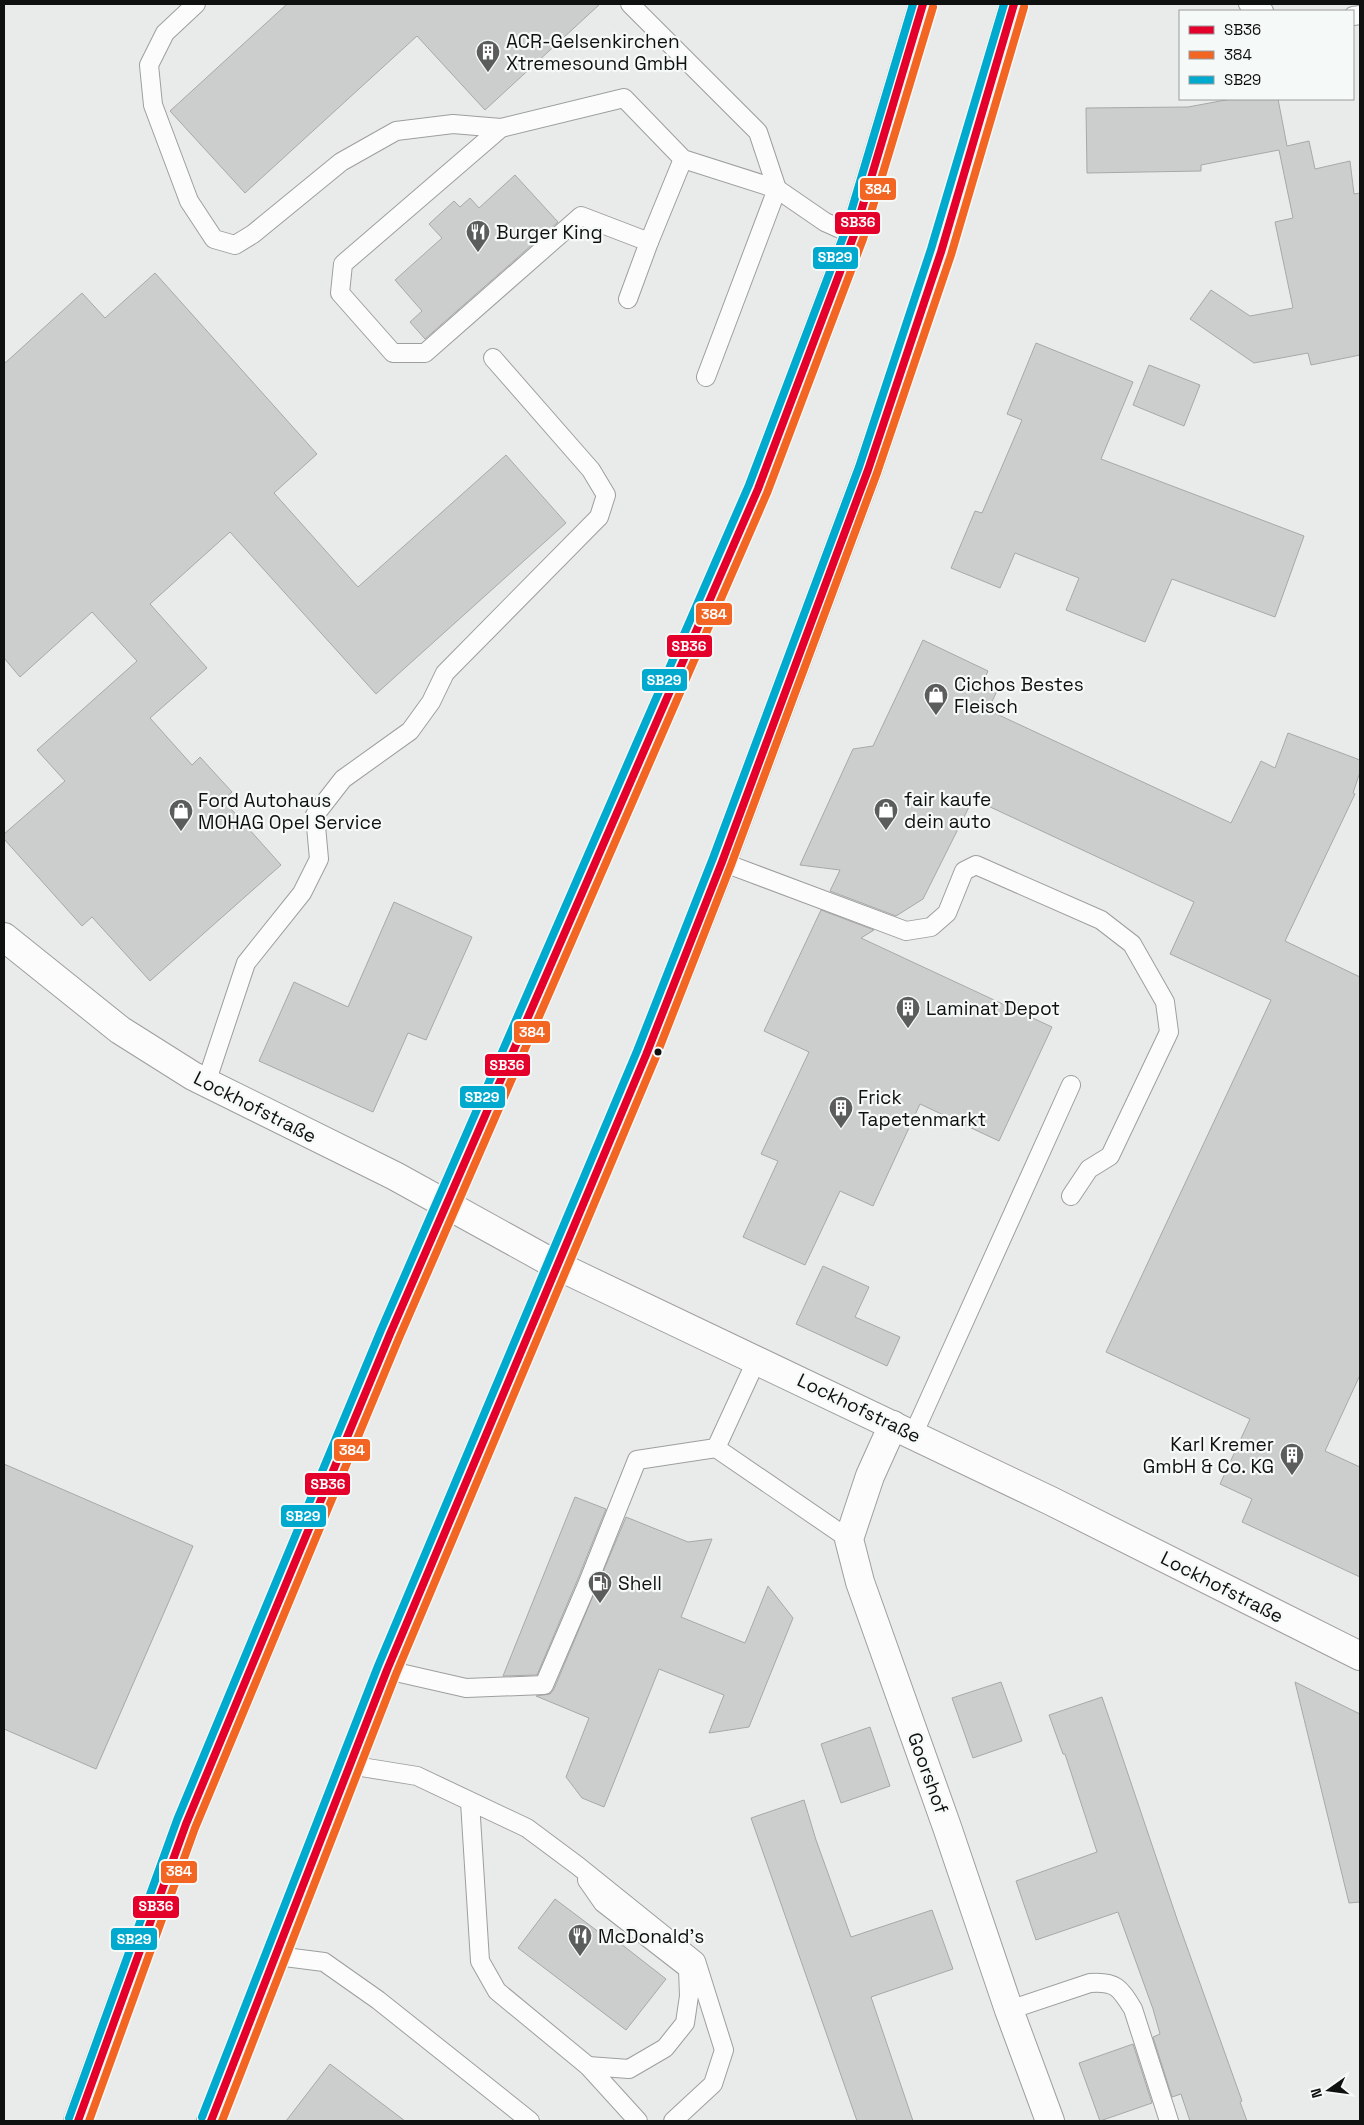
<svg xmlns="http://www.w3.org/2000/svg" width="1364" height="2125" viewBox="0 0 1364 2125" font-family="'Space Grotesk',sans-serif">
<style>
.building{fill:#cccecd;stroke:#a7a9a8}
.lines{fill:none;stroke-linecap:round;stroke-linejoin:round}
.service-casing{stroke:#9d9f9e;stroke-width:20}
.minor-casing{stroke:#9d9f9e;stroke-width:30}
.primary-casing{stroke:#9d9f9e;stroke-width:30}
.service{stroke:#fcfcfc;stroke-width:18}
.minor{stroke:#fcfcfc;stroke-width:28}
.primary{stroke:#fcfcfc;stroke-width:28}
.bus-1-casing{stroke:#f5f9f8;stroke-width:11}
.bus-2-casing{stroke:#f5f9f8;stroke-width:11}
.bus-3-casing{stroke:#f5f9f8;stroke-width:11}
.bus-1{stroke:#e4002b;stroke-width:8}
.bus-2{stroke:#f26522;stroke-width:8}
.bus-3{stroke:#00a9ce;stroke-width:8}
.bus-dot{fill:#0f1110;stroke:#f5f9f8;stroke-width:2}
.labels{text-anchor:middle;dominant-baseline:central;stroke-width:4.5;stroke-linejoin:round;paint-order:stroke}
.poi-label{font-size:19px;fill:#0f1110;stroke:#f5f9f8;text-anchor:start}
.street-label{font-size:19px;fill:#0f1110;stroke:#f5f9f8}
.line-badge{stroke:#f5f9f8;stroke-width:2}
.badge-label{font-size:14px;text-anchor:middle;font-weight:bold;fill:#fff}
</style>
<rect width="100%" height="100%" fill="#e9ebea"/>
<g class="building">
<polygon points="287,4 600,4 485,110 417,36 245,193 170,111"/>
<polygon points="1231,99 1278,99 1287,146 1309,141 1315,169 1350,161 1354,194 1360,193 1360,355 1311,365 1308,353 1254,363 1190,319 1211,290 1250,316 1293,308 1275,222 1293,218 1279,150 1201,165 1201,171 1087,173 1086,108 1188,107"/>
<polygon points="515,175 558,222 425,339 410,322 422,311 395,280 442,238 429,224 454,201 460,207 470,198 479,208"/>
<polygon points="155,273 317,454 274,493 358,587 506,455 566,523 376,694 230,532 150,604 207,668 150,718 192,765 200,757 232,792 223,800 281,865 150,981 92,917 82,926 4,839 4,834 65,781 37,750 137,661 92,612 20,677 4,658 4,364 82,293 105,318"/>
<polygon points="1036,343 1133,382 1101,459 1304,536 1275,617 1172,579 1145,642 1066,610 1079,578 1015,553 1000,588 951,568 975,511 982,513 1022,420 1007,414"/>
<polygon points="1149,365 1200,385 1184,426 1133,405"/>
<polygon points="923,640 988,671 982,684 997,691 988,710 1231,823 1261,761 1275,768 1288,733 1360,760 1360,772 1353,793 1355,794 1285,941 1360,977 1360,1375 1325,1451 1360,1467 1360,1577 1242,1522 1252,1499 1220,1484 1250,1419 1106,1352 1271,1000 1170,954 1194,902 973,799 923,899 896,916 830,891 840,870 800,865 853,749 873,746"/>
<polygon points="394,902 472,937 426,1040 408,1033 373,1112 259,1061 294,982 348,1007"/>
<polygon points="821,910 874,930 861,938 1052,1027 999,1141 920,1104 873,1206 840,1191 805,1265 743,1237 778,1161 761,1154 809,1052 764,1031"/>
<polygon points="823,1266 869,1287 855,1317 900,1337 887,1366 796,1324"/>
<polygon points="4,1464 193,1546 96,1769 4,1729"/>
<polygon points="575,1497 606,1509 577,1581 537,1675 503,1676"/>
<polygon points="626,1517 688,1542 712,1539 681,1617 745,1643 768,1586 793,1618 749,1727 709,1733 724,1695 659,1669 604,1807 582,1798 566,1777 589,1718 536,1696 550,1694 554,1689"/>
<polygon points="1001,1682 1022,1741 973,1758 952,1698"/>
<polygon points="1295,1682 1360,1714 1360,1902 1349,1903"/>
<polygon points="1102,1697 1177,1919 1242,2101 1240,2102 1247,2121 1190,2121 1181,2094 1172,2097 1153,2037 1160,2034 1153,2009 1118,1912 1036,1940 1016,1881 1097,1852 1065,1754 1063,1754 1049,1715"/>
<polygon points="870,1727 890,1786 841,1803 821,1744"/>
<polygon points="804,1800 816,1840 851,1937 932,1910 953,1969 871,1997 913,2121 857,2121 751,1818"/>
<polygon points="555,1899 604,1936 607,1933 666,1979 626,2030 518,1948"/>
<polygon points="1133,2044 1152,2103 1100,2121 1079,2063"/>
<polygon points="330,2064 405,2121 286,2121"/>
</g>
<g class="lines">
<defs>
<g id="service">
<polyline points="196,4 165,33 149,65 153,105 189,201 214,239 235,245 253,234 341,162 396,131 453,124 501,128"/>
<polyline points="630,4 758,132 777,189 706,377"/>
<polyline points="1248,4 1264,11"/>
<polyline points="1353,16 1360,15"/>
<polyline points="649,242 683,159"/>
<polyline points="628,299 649,242 581,216 425,353 393,353 340,293 343,264 501,128 624,98 683,159 777,189 825,222 854,235"/>
<polyline points="722,862 906,931 931,927 947,913 964,871 976,865 1101,920 1132,944 1165,1002 1169,1032 1110,1156 1089,1169 1071,1196"/>
<polyline points="206,1083 246,963 302,893 319,859 315,815 343,779 410,731 431,702 445,673 599,517 606,495 591,470 493,358"/>
<polyline points="913,1435 1071,1085"/>
<polyline points="716,1448 849,1539"/>
<polyline points="387,1670 466,1688 544,1685 587,1585 637,1460 716,1448 757,1359"/>
<polyline points="349,1765 417,1776 527,1828 578,1866 696,1961 724,2050 713,2084 673,2121"/>
<polyline points="470,1802 480,1961 497,1991 588,2066 638,2121"/>
<polyline points="587,1880 603,1903 688,1969 689,1996 685,2023 665,2048 629,2069 588,2066"/>
<polyline points="277,1956 324,1962 378,2000 530,2121"/>
<path d="M1009,2010L1090,1983C1116,1981 1120,1988 1133,2009L1169,2121"/>
</g>
<g id="minor">
<polyline points="4,937 120,1030 193,1076 395,1176 556,1265 1051,1501 1360,1656"/>
<polyline points="893,1425 870,1476 849,1539 860,1582 947,1827 1009,2010 1050,2121"/>
</g>
<g id="primary">
<polyline points="78,2121 186,1824 390,1334 758,489 854,235 923,4"/>
<polyline points="211,2121 387,1670 646,1055 722,862 868,470 941,252 1014,4"/>
</g>
</defs>
<use href="#service" class="service-casing"/>
<use href="#minor" class="minor-casing"/>
<use href="#primary" class="primary-casing"/>
<use href="#service" class="service"/>
<use href="#minor" class="minor"/>
<use href="#primary" class="primary"/>
<defs>
<g id="bus-1">
<polyline points="78,2121 186,1824 390,1334 758,489 854,235 923,4"/>
<polyline points="211,2121 387,1670 646,1055 722,862 868,470 941,252 1014,4"/>
</g>
<g id="bus-2">
<polyline points="89,2121 195,1828 399,1338 767,493 863,239 933,7"/>
<polyline points="222,2121 396,1674 655,1059 731,865 877,473 951,255 1024,7"/>
</g>
<g id="bus-3">
<polyline points="202,2117 378,1666 637,1051 713,858 859,467 931,249 1004,4"/>
<polyline points="69,2118 177,1820 381,1330 749,485 845,232 913,4"/>
</g>
</defs>
<use href="#bus-1" class="bus-1-casing"/>
<use href="#bus-2" class="bus-2-casing"/>
<use href="#bus-3" class="bus-3-casing"/>
<use href="#bus-1" class="bus-1"/>
<use href="#bus-2" class="bus-2"/>
<use href="#bus-3" class="bus-3"/>
</g>
<defs>
<symbol id="building-pin" viewBox="-11 -11 22 30"><path d="M0 17L-7.5 6A9.5 9.5 0 1 1 7.5 6Z" fill="#5b5d5c" stroke="#f5f9f8"/><path d="M-4-6H4V6H1V3H-1V6H-4ZM-2.5-4.3h1.7v1.8h-1.7ZM.8-4.3h1.7v1.8H.8ZM-2.5-1h1.7V.8h-1.7ZM.8-1h1.7V.8H.8Z" fill="#fff"/></symbol>
<symbol id="restaurant-pin" viewBox="-11 -11 22 30"><path d="M0 17L-7.5 6A9.5 9.5 0 1 1 7.5 6Z" fill="#5b5d5c" stroke="#f5f9f8"/><path d="M-5-6h1v4h1v-4h1v4h1v-4h1v5L-1.5 .5V6h-2V.5L-5-1ZM5-6V6H3V1.5H1.5Q1.5-4 5-6Z" fill="#fff"/></symbol>
<symbol id="shop-pin" viewBox="-11 -11 22 30"><path d="M0 17L-7.5 6A9.5 9.5 0 1 1 7.5 6Z" fill="#5b5d5c" stroke="#f5f9f8"/><path d="M-5-2.5h2.3a2.7 3.5 0 0 1 5.4 0H5L5.5 6h-11ZM-1.5-2.5h3a1.5 2.3 0 0 0-3 0Z" fill="#fff"/></symbol>
<symbol id="fuel-pin" viewBox="-11 -11 22 30"><path d="M0 17L-7.5 6A9.5 9.5 0 1 1 7.5 6Z" fill="#5b5d5c" stroke="#f5f9f8"/><path d="M-5.5-6h7V0h2V4h1.3V-2.5L3-4.5l.8-.8L6-3V5H2.5V1h-1V6h-7ZM-4.2-4.7v3.2H.2V-4.7Z" fill="#fff"/></symbol>
</defs>
<g fill-rule="evenodd">
<use href="#building-pin" x="474" y="38" width="28" height="38"/>
<use href="#restaurant-pin" x="464" y="218" width="28" height="38"/>
<use href="#shop-pin" x="922" y="681" width="28" height="38"/>
<use href="#shop-pin" x="872" y="796" width="28" height="38"/>
<use href="#shop-pin" x="167" y="797" width="28" height="38"/>
<use href="#building-pin" x="894" y="994" width="28" height="38"/>
<use href="#building-pin" x="827" y="1094" width="28" height="38"/>
<use href="#building-pin" x="1278" y="1441" width="28" height="38"/>
<use href="#fuel-pin" x="586" y="1569" width="28" height="38"/>
<use href="#restaurant-pin" x="566" y="1922" width="28" height="38"/>
</g>
<circle class="bus-dot" cx="658" cy="1052" r="4.5"/>
<g class="labels">
<g class="poi-label">
<text x="506" y="41">ACR-Gelsenkirchen<tspan x="506" dy="22">Xtremesound GmbH</tspan></text>
<text x="496" y="232">Burger King</text>
<text x="954" y="684">Cichos Bestes<tspan x="954" dy="22">Fleisch</tspan></text>
<text x="904" y="799">fair kaufe<tspan x="904" dy="22">dein auto</tspan></text>
<text x="198" y="800">Ford Autohaus<tspan x="198" dy="22">MOHAG Opel Service</tspan></text>
<text x="926" y="1008">Laminat Depot</text>
<text x="858" y="1097">Frick<tspan x="858" dy="22">Tapetenmarkt</tspan></text>
<text x="1274" y="1444" text-anchor="end">Karl Kremer<tspan x="1274" dy="22">GmbH &amp; Co. KG</tspan></text>
<text x="618" y="1583">Shell</text>
<text x="598" y="1936">McDonald's</text>
</g>
<g class="street-label">
<text transform="translate(255 1107) rotate(27)">Lockhofstraße</text>
<text transform="translate(859 1408) rotate(26)">Lockhofstraße</text>
<text transform="translate(1222 1587) rotate(27)">Lockhofstraße</text>
<text transform="translate(928 1773) rotate(70)">Goorshof</text>
</g>
</g>
<g class="line-badge">
<rect x="859" y="177" width="38" height="24" rx="5" fill="#f26522"/>
<rect x="834" y="211" width="47" height="24" rx="5" fill="#e4002b"/>
<rect x="812" y="246" width="47" height="24" rx="5" fill="#00a9ce"/>
<rect x="695" y="602" width="38" height="24" rx="5" fill="#f26522"/>
<rect x="666" y="634" width="47" height="24" rx="5" fill="#e4002b"/>
<rect x="641" y="668" width="47" height="24" rx="5" fill="#00a9ce"/>
<rect x="513" y="1020" width="38" height="24" rx="5" fill="#f26522"/>
<rect x="484" y="1053" width="47" height="24" rx="5" fill="#e4002b"/>
<rect x="459" y="1085" width="47" height="24" rx="5" fill="#00a9ce"/>
<rect x="333" y="1438" width="38" height="24" rx="5" fill="#f26522"/>
<rect x="304" y="1472" width="47" height="24" rx="5" fill="#e4002b"/>
<rect x="280" y="1504" width="47" height="24" rx="5" fill="#00a9ce"/>
<rect x="160" y="1860" width="38" height="24" rx="5" fill="#f26522"/>
<rect x="132" y="1895" width="48" height="24" rx="5" fill="#e4002b"/>
<rect x="110" y="1927" width="48" height="24" rx="5" fill="#00a9ce"/>
</g>
<g class="badge-label">
<text x="878" y="194">384</text>
<text x="858" y="227">SB36</text>
<text x="835" y="262">SB29</text>
<text x="714" y="619">384</text>
<text x="689" y="651">SB36</text>
<text x="664" y="685">SB29</text>
<text x="532" y="1037">384</text>
<text x="507" y="1070">SB36</text>
<text x="482" y="1102">SB29</text>
<text x="352" y="1455">384</text>
<text x="328" y="1489">SB36</text>
<text x="303" y="1521">SB29</text>
<text x="179" y="1876">384</text>
<text x="156" y="1911">SB36</text>
<text x="134" y="1944">SB29</text>
</g>
<rect width="1364" height="2125" fill="none" stroke="#0f1110" stroke-width="10"/>
<rect x="1179" y="10" width="175" height="90" fill="#f5f9f8" stroke="#999c9b"/>
<rect x="1189" y="26" width="25" height="8" fill="#e4002b" stroke="#999c9b"/>
<text x="1224" y="35" font-size="15" fill="#0f1110">SB36</text>
<rect x="1189" y="51" width="25" height="8" fill="#f26522" stroke="#999c9b"/>
<text x="1224" y="60" font-size="15" fill="#0f1110">384</text>
<rect x="1189" y="76" width="25" height="8" fill="#00a9ce" stroke="#999c9b"/>
<text x="1224" y="85" font-size="15" fill="#0f1110">SB29</text>
<g transform="translate(1329 2090) rotate(256)" stroke="#f5f9f8" stroke-width="4" paint-order="stroke">
<path d="M0-4L9 19L0 12L-9 19Z" fill="#0f1110"/>
<text y="-8" font-size="14" font-weight="bold" text-anchor="middle" fill="#0f1110">N</text>
</g>
</svg>
